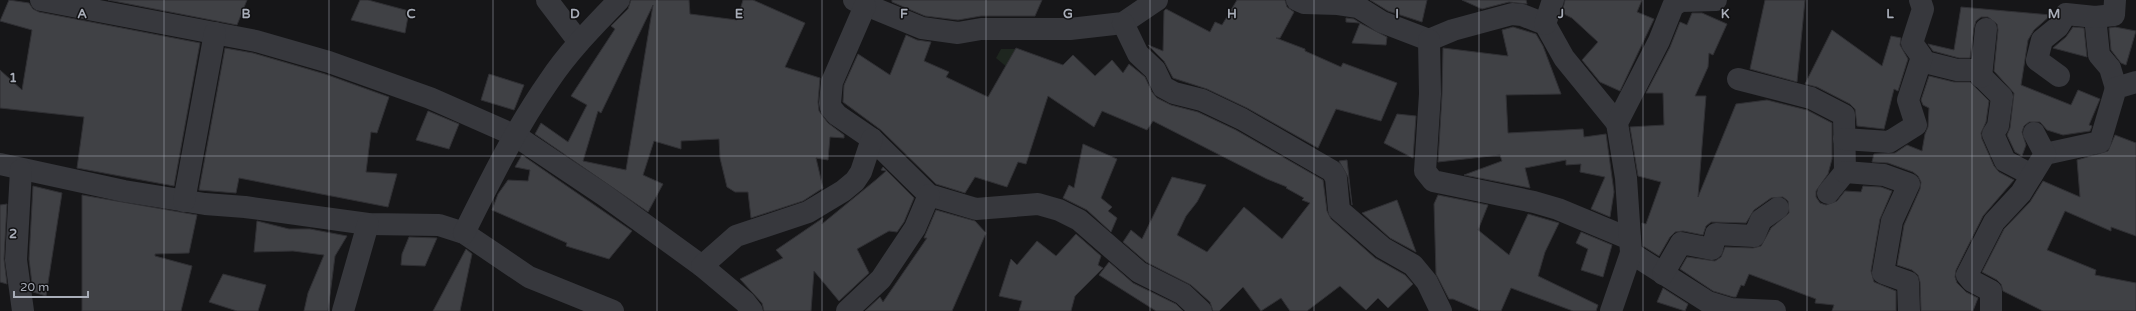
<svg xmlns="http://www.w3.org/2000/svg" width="2136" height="311" viewBox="0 0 2136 311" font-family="'Varela Round',sans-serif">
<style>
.green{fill:#1e261f}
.building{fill:#404145;stroke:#303034;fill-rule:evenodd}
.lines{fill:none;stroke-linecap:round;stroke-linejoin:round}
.minor{stroke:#37383d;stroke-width:22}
.grid{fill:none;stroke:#a8adb8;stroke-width:1;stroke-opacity:0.55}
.grid-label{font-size:13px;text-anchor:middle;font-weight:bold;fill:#a8adb8;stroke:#111113;stroke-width:3;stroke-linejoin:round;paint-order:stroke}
</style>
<rect width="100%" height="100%" fill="#161618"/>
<polygon class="green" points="1001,49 1016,49 1015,74 996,58"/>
<g class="building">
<polygon points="9,0 29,3 33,9 39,12 200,43 174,186 77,168 84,117 0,108 0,70 22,90 32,30 0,21"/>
<polygon points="108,0 247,0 237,25"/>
<polygon points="360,0 368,0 409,11 405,33 351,20"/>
<path d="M631,0H689L690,14L737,20L743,0H753L805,23L785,67L820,78L818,102L819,111L828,123L844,135V138L830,137L828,160L816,158L823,188L803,201L751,218L748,192H735L727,187L720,158L719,139L681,141V149L654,141L643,175L663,184L648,212L535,134L541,123L568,142L587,105L571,96L615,29L611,26L628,9ZM653,5L626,170L583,161L598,111L601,113Z"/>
<polygon points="892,0 1042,0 1035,16 981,16 958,20 925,16 892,2"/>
<polygon points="1237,0 1285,0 1287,7 1294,12 1280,38 1276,38 1305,49 1305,51 1341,67 1343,63 1397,83 1381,121 1336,109 1318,148 1247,108 1207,89 1173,78 1164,61 1148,45 1163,51 1164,11 1166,9 1210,32 1215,22 1222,25"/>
<polygon points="1370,0 1427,0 1422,22 1388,11"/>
<polygon points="1462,0 1526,0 1527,4 1509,2 1482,9"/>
<polygon points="1565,0 1642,0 1637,12 1654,19 1620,91 1600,82 1582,60 1598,42 1572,18 1562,13"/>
<polygon points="1765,0 1805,0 1797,82 1750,69"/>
<polygon points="1961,7 2051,15 2034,30 2028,40 2021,85 2071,105 2078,90 2100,99 2089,125 2092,126 2090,131 2063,135 2047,130 2040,122 2029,122 2024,126 2022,132 2026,145 2022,156 2015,152 2007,135 2010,128 2014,93 1994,71 1998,30 1997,24 1988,17 1981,17 1976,21 1974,28 1970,58 1959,58 1933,51 1928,44 1954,50"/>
<polygon points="1692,13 1702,13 1727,24 1713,55 1709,53 1708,67 1695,96 1706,96 1698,197 1736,104 1767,100 1807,110 1832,123 1832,159 1828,174 1816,191 1816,197 1820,203 1826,205 1837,201 1845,191 1861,192 1863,186 1881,187 1892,191 1880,219 1871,271 1874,282 1896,291 1896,311 1832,311 1834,305 1815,303 1816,299 1749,274 1744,286 1741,285 1736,297 1733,297 1713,291 1680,269 1687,257 1715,261 1721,257 1725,247 1753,248 1761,246 1771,228 1789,213 1788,201 1783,197 1771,198 1754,210 1746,223 1711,222 1706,226 1703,235 1683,231 1675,232 1670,237 1659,256 1643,246 1642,223 1646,224 1661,182 1638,176 1630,127 1664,125 1663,93 1646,93 1670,47 1680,22 1687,25"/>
<polygon points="1346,18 1354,19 1360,23 1346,22"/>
<polygon points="1360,23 1387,37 1386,45 1352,43"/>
<polygon points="1513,27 1536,34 1543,46 1561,94 1506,95 1508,133 1583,129 1584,137 1606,134 1614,192 1610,217 1591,209 1605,177 1580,172 1581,164 1566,165 1566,160 1525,168 1530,188 1464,175 1502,161 1500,155 1438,162 1442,95 1443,48 1508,56 1502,30"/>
<polygon points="2073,27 2084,28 2087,57 2053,48 2066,37"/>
<polygon points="2115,27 2136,31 2126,65 2121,63 2111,50 2109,28"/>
<polygon points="1832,30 1882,66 1891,36 1901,38 1900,45 1908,59 1898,91 1894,89 1884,129 1857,126 1855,109 1850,104 1817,87 1805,84"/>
<polygon points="906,35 917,40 931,42 924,61 949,72 946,77 988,97 1016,48 1063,65 1073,55 1095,76 1112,60 1123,73 1129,64 1145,77 1152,92 1157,98 1171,105 1198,112 1236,130 1323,180 1327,211 1331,219 1375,258 1405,275 1413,284 1388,308 1378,298 1366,310 1340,286 1307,311 1290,311 1281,298 1261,311 1243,287 1219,311 1213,311 1210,302 1191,285 1146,262 1123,242 1131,230 1142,239 1172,177 1206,185 1197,202 1186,216 1177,235 1207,252 1244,207 1282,239 1310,203 1302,200 1304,198 1286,188 1287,187 1267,179 1153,121 1147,130 1102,111 1094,127 1048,96 1026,164 1018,162 1007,187 975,177 965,193 936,184 881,130 843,102 844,85 858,54 890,75"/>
<polygon points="225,48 253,53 325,74 389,97 377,133 371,132 366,172 397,174 388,207 239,178 236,193 199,190"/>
<polygon points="489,74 524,85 514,110 481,100"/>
<polygon points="1929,76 1954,82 1970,82 1989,101 1986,122 1981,133 1982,139 1994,166 1999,172 2014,180 1983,216 1956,270 1955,277 1957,283 1966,292 1978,298 1973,311 1921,311 1920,282 1918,275 1912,270 1897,265 1904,225 1920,189 1921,182 1918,176 1913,172 1888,163 1872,162 1874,154 1895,153 1907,145 1922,151 1925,134 1928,127 1929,108 1923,105 1921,100"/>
<polygon points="428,111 459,124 449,149 416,140"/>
<polygon points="1397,114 1416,116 1413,158 1384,143"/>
<polygon points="2115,135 2136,143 2136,236 2111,227 2111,231 2065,211 2047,250 2096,270 2095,275 2136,283 2136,311 2043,311 2003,291 2001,284 1997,280 1982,272 2004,229 2030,202 2043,181 2080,197 2077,160 2108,151"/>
<polygon points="1083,144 1117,159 1101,198 1112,207 1108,211 1117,218 1111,232 1087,210 1063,198 1069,185 1074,188"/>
<polygon points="522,155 632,231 609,259 566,246 567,243 492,210 498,194 508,180 528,181 530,170 515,167"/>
<polygon points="1347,160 1352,205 1348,177 1339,161"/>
<polygon points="883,167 914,198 904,222 897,232 889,231 857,249 869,273 839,301 814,271 811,311 764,311 762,303 740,279 783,258 776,250 823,218 822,224 877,179 886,171 881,170"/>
<polygon points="33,186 62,193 46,296 33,292 29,259"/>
<polygon points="82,195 197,215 189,253 155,254 155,256 192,266 181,311 82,311"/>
<polygon points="1438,195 1488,205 1478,230 1509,255 1528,214 1559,223 1545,252 1538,276 1598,305 1596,311 1573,311 1511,288 1501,311 1481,311 1453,299 1449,299 1436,274 1434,204"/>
<polygon points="1397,200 1416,252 1390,238 1362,213"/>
<polygon points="7,204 4,259 7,284 0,282 0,205"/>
<polygon points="936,210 975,221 986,233 952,311 865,311 880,297 883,302 927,238 924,238"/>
<polygon points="257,221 289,229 310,229 347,236 335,256 328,311 304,311 308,293 324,255 293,251 254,252"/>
<polygon points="1581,232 1612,245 1603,277 1581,270 1588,249 1576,243"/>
<polygon points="1076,234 1101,256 1098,265 1103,268 1075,296 1071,311 1019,311 1022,301 999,296 1011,259 1017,265 1037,241 1056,256"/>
<polygon points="409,237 437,238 425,266 401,265 402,254"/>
<polygon points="466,249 472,254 460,311 433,311"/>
<polygon points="1109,262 1133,283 1176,304 1183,311 1156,311 1099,275"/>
<polygon points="223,274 266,285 258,311 237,311 209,302"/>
<polygon points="1663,288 1688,304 1685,311 1657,302"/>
</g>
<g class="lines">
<g class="minor">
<polyline points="41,0 256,41 329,62 430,98 516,136 604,195 702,266"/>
<polyline points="547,0 579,42"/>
<polyline points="854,0 922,28 958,33 981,29 1070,29 1123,23 1157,0"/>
<polyline points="1297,0 1304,3 1338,4 1358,7 1382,22 1429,40 1453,30 1512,14 1522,15 1545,24 1564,58 1617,123"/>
<polyline points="865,6 832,82 830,103 831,108 837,115 872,139 929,195 976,209 1038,204 1059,210 1079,220 1139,272 1183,294 1201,311"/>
<polyline points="2095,17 2099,55 2110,68 2116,88"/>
<polyline points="1123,23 1138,54 1155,70 1163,87 1174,93 1202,100 1242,119 1332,171 1336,178 1339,210 1383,248 1413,265 1427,282 1441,311"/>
<polyline points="1545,24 1553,0"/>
<polyline points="1429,40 1430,94 1425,171 1433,181 1534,202 1558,209 1630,239"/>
<polyline points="1921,61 1957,70 1975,70 2002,97 1998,126 1993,134 2005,161 2032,175"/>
<polyline points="2059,76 2037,60 2042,40 2058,27 2066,14 2095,17 2114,15 2115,0"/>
<polyline points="1981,77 1986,29"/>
<polyline points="1738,79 1811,98 1844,115 1845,172 1828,193"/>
<polyline points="1844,139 1889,142 1916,125 1908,100 1922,57 1912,43 1923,9 1920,0"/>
<polyline points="2045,154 2100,142 2116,88 2136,82"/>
<polyline points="0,164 124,191 205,204 245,207 368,224 439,225 464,233 529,277 613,311"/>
<polyline points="21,170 16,260 23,311"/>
<polyline points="1845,172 1884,175 1909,184 1892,221 1883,273 1908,282 1909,311"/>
<polyline points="184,201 215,33"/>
<path d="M464,233C490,181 516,128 549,81C569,51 594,26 619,0"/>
<polyline points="1631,253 1708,302 1731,309 1775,311"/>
<polyline points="1663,274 1681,243 1712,249 1716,234 1754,236 1761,220 1778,208"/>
<polyline points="343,311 368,224"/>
<polyline points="752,311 745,302 702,266 736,236 808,212 843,191 855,181 861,172 872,139"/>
<polyline points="847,311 881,279 915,228 929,195"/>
<polyline points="1611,311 1631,253 1626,178 1617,123 1659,41 1673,6 1681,1 1716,0"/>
<polyline points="1991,311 1991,291 1972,281 1967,275 1994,222 2021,193 2045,154 2034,133"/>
</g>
</g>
<path class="grid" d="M164,0V311M329,0V311M493,0V311M657,0V311M822,0V311M986,0V311M1150,0V311M1314,0V311M1479,0V311M1643,0V311M1807,0V311M1972,0V311M0,156H2136"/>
<g class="grid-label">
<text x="82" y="18">A</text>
<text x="246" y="18">B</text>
<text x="411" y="18">C</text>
<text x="575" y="18">D</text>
<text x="739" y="18">E</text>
<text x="904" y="18">F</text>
<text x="1068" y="18">G</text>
<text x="1232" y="18">H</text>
<text x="1397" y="18">I</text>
<text x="1561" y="18">J</text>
<text x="1725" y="18">K</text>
<text x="1890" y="18">L</text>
<text x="2054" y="18">M</text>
<text x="13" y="82">1</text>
<text x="13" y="238">2</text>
</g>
<path d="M14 291v6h74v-6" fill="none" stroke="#a8adb8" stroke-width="2"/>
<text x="20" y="291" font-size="12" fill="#a8adb8" stroke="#111113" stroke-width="3" paint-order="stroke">20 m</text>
</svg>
